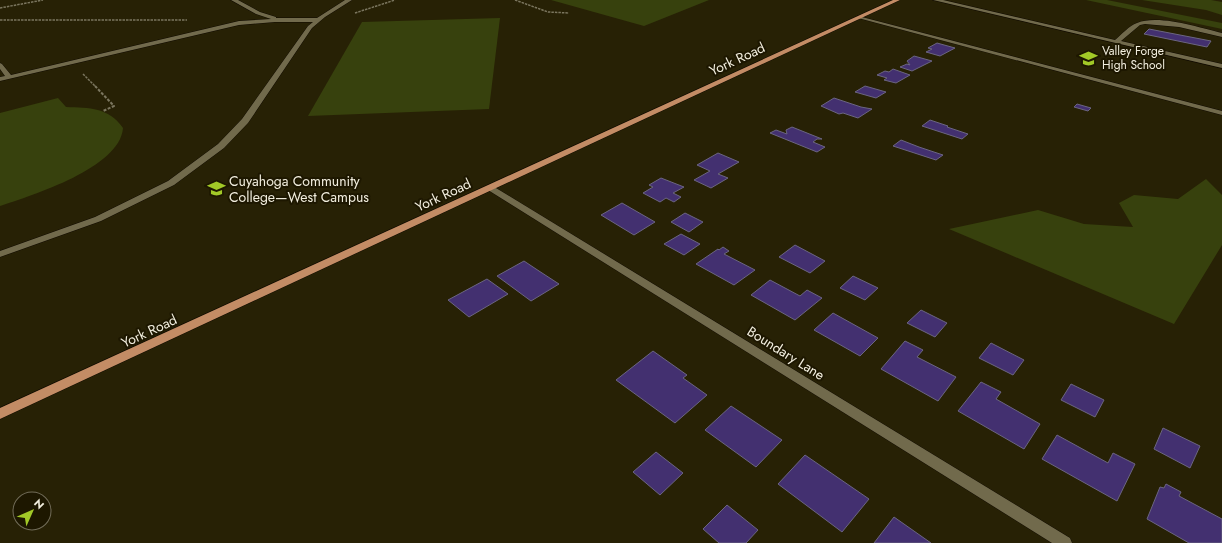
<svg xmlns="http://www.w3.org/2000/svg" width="1222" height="543" viewBox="0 0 1222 543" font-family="Jost,sans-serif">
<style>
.green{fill:#37410d}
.building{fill:#433070;stroke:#6b6581}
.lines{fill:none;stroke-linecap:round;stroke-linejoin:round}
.minor-casing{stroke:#100a00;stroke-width:1}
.major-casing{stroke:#100a00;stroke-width:1}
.path-far1{stroke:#7b765f;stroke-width:1.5;stroke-dasharray:2.5 1;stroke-linecap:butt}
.path{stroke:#7b765f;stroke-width:2;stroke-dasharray:3 1.5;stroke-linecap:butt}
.minor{fill:#716a4c;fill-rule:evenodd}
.major{fill:#c38c65;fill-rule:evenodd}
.labels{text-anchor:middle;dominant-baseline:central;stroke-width:4;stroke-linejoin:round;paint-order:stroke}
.far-poi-label{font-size:12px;fill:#f2eede;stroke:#1d1700;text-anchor:start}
.street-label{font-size:14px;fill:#f2eede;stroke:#1d1700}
.poi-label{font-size:14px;fill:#f2eede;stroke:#1d1700;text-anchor:start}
</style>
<rect width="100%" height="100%" fill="#272105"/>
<g class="green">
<polygon points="551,0 709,0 644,26"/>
<polygon points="1086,0 1107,0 1222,23 1222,29"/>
<polygon points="1142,0 1211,0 1222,2 1222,15 1206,10"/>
<polygon points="500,18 489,109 308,116 362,22"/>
<path d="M58,98L66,107C90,108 108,107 123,128C120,168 33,195 0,206V113Z"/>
<polygon points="1206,179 1222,195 1222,245 1174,324 949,229 1038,210 1084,224 1133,227 1119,203 1134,195 1178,199"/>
</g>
<g class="building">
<polygon points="1149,29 1211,41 1207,47 1144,34"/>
<polygon points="937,43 955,48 940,56 926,52 932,49 928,48"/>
<polygon points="914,56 932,61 912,71 900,67 907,64 910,65 907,61"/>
<polygon points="893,69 910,75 896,83 884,80 887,78 877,75 885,71 889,72"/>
<polygon points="865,86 886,92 876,98 855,92"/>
<polygon points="834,98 861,107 872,109 858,118 843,113 839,114 821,106"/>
<polygon points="1077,104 1091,108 1088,111 1074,107"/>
<polygon points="930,120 948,126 947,127 968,134 962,139 922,126"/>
<polygon points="792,127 822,139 817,139 813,142 825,147 817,152 770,133 776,130 787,134 786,130"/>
<polygon points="901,140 919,147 943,155 936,160 893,146"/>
<polygon points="718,153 739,162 718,174 728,178 711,188 694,180 710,171 697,165"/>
<polygon points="661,178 684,187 673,193 681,197 674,202 666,198 660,202 643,193 653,187 649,185"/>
<polygon points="622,203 655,222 634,235 601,215"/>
<polygon points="685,213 703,222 689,232 671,222"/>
<polygon points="681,234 700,244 684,255 664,244"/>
<polygon points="795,245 825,261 810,273 779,257"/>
<polygon points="723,247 729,251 724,254 755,270 734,285 696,264 718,249 719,250"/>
<polygon points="524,261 539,271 559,284 531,301 497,276"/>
<polygon points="853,276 878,288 865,300 840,288"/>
<polygon points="487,279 508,294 469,317 448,300"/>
<polygon points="770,280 800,296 807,290 822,298 795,320 751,295"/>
<polygon points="921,310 947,323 935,337 907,323"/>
<polygon points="833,313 878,338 860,356 814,330"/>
<polygon points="905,341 923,350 917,357 956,377 938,401 881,369"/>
<polygon points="991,343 1024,360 1013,375 979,358"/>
<polygon points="653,351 687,375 683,378 707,395 675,423 616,380"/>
<polygon points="981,382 1001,392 996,399 1040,424 1024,449 958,411"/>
<polygon points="1071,384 1104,400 1095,417 1061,400"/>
<polygon points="731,406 782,440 756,467 705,430"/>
<polygon points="1163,428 1200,446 1190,468 1154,449"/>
<polygon points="1057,435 1108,463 1113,453 1135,464 1117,501 1042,459"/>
<polygon points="656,452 683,473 660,495 633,472"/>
<polygon points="805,455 869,499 842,532 778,484"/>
<polygon points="1166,484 1181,492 1179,496 1222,519 1222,543 1189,543 1147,519 1160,487 1164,488"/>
<polygon points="727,505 758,530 746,543 719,543 703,529"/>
<polygon points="894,517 931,543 874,543"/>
</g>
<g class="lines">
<defs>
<g id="minor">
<polygon points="231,0 238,0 260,12 276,17 276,18 317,18 345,0 352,0 325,17 312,28 248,123 224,148 174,185 101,221 0,257 0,251 95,217 168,181 218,144 242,119 308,26 313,22 275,22 239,25 0,81 0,77 5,76 0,69 0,63 2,64 11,75 239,21 271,19 256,14"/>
<path d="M933,0H943L1115,40C1122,34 1129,26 1137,23C1159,14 1200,28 1222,33V37L1179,27L1145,24L1140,25L1121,41L1222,64V68Z"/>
<polygon points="858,16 1222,111 1222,115 858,18"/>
<polygon points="491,185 1070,538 1072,543 1052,543 488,190 487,188 488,186"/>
</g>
<polygon id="major" points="893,0 900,0 0,419 0,408"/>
</defs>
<use href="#minor" class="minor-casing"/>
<use href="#major" class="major-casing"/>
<g class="path-far1">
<polyline points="515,0 548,12 569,13"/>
<polyline points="0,8 43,0"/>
<polyline points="355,13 395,0"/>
<polyline points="0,20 187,20"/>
<polyline points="83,74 96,87"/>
</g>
<polyline class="path" points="95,86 114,106 103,111"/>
<use href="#minor" class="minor"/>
<use href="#major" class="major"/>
</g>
<defs>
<symbol id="school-bare" viewBox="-9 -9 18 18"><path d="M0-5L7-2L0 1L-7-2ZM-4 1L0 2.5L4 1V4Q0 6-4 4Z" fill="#a2c927" stroke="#1d1700" stroke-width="2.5" paint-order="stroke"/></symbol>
<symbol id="university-bare" viewBox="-9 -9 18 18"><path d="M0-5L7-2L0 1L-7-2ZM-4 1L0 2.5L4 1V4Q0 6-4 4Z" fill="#a2c927" stroke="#1d1700" stroke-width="2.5" paint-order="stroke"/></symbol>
</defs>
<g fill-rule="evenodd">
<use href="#school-bare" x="1076" y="46" width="25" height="25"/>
<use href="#university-bare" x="204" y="176" width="25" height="25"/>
</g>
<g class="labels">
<g class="far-poi-label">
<text x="1102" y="51">Valley Forge<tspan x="1102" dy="14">High School</tspan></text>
</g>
<g class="street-label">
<text transform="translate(737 59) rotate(-25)">York Road</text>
<text transform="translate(443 195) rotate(-25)">York Road</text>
<text transform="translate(149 331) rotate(-25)">York Road</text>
<text transform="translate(786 353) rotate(32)">Boundary Lane</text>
</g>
<g class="poi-label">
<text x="229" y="181">Cuyahoga Community<tspan x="229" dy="16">College—West Campus</tspan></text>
</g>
</g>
<g transform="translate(32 511) rotate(45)"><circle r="19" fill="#1d1700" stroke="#726d59"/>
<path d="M0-3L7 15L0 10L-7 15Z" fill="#a2c927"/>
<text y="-6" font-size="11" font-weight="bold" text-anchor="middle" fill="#f2eede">N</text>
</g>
</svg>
